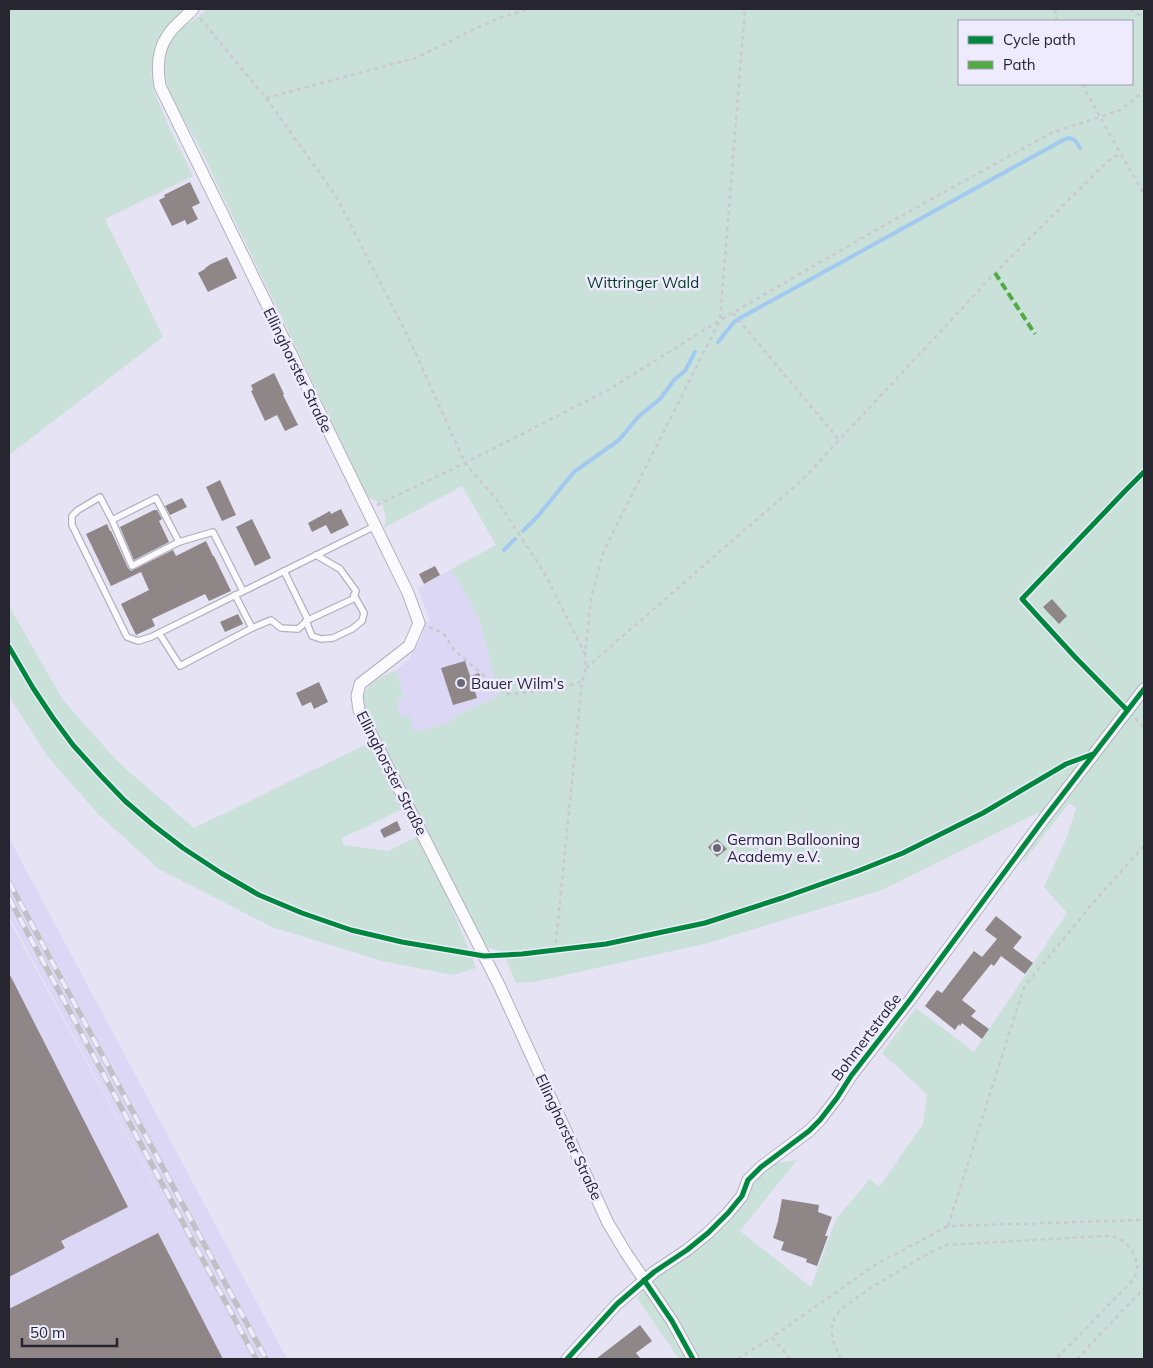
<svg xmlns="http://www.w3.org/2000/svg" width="1153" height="1368" viewBox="0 0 1153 1368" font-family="Mulish,sans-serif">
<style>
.built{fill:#dbd7f4}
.green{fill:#c9e1d8;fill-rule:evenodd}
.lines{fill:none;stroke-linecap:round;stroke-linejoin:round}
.stream{stroke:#a2caf0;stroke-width:4}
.building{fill:#8f8787}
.lane-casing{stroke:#b2b0be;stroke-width:8}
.street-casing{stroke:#b2b0be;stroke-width:13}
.path{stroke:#cac9cf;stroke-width:2.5;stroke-dasharray:4 4;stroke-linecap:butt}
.lane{stroke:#fbfbfd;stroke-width:5.5}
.street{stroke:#fbfbfd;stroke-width:11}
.rail-casing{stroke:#c1c0c5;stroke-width:5.5}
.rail{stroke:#edebfd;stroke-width:4;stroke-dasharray:11;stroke-linecap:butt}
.quiet{stroke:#53aa45;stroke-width:4;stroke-dasharray:8 4;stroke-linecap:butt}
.cycleway-casing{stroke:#edebfd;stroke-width:8}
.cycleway{stroke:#00873e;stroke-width:5}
.poi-dot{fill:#696875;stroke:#edebfd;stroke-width:2}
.labels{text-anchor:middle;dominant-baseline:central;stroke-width:5;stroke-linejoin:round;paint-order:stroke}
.park-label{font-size:15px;fill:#053d23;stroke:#edebfd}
.street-label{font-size:15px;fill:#262530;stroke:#edebfd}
.poi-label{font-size:15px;fill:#262530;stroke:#edebfd;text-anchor:start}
</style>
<rect width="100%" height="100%" fill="#e5e3f4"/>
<g class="built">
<polygon points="450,570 457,579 479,618 499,695 458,715 448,723 414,732 400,718 397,705 398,701 404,698 396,670 409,659 416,648 422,635 423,623 430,621 418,588"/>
<polygon points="9,838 287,1359 9,1359 9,920 213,1294 9,916"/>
</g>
<g class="green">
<polygon points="9,9 185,9 164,34 157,45 151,72 154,91 170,129 193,176 105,219 163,337 9,455"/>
<path d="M207,9H1144V1359H679L637,1298L656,1275L687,1255L762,1167L778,1163L797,1160L740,1231L811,1287L836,1219L870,1179L879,1187L923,1124L927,1094L882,1053L916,1008L974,1052L1067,913L1044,887L1067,837L1076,808L1069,803L1022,864L1039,812L882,890L708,943L534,982L516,983L502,951L489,948L485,944L426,831L363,707C363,683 377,680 396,670L404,698L398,701L397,704L400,717L409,715L414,732L448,723L458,715L499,695L479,618L457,579L450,570L496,545L462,486L384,528L386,517L382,504L368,497L197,142C181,113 149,71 172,39C181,26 197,19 207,9ZM959,21H1132V84H959Z"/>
<polygon points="9,606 63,700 117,761 194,828 369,743 403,809 342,838 343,845 388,851 417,837 446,893 476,968 453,975 382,961 272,927 159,869 100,816 47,756 9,696"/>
</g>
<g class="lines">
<g class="stream">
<path d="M718,342L734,322L742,317L1065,139C1074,136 1076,142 1080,148"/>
<polyline points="523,531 538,516 574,472 619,440 638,417 660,399 675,379 685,371 695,352"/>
<polyline points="504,550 515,539"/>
</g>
</g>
<g class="building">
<polygon points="190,182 200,203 192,207 198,219 187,225 185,220 172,226 159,200 165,197 164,195"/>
<polygon points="227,257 237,278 208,292 198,273 205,269 205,268 211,264"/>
<polygon points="274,373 284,394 283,395 298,425 285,431 277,415 265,421 251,391 253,390 251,385"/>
<polygon points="220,480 236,515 222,521 206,487"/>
<polygon points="182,498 187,507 170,515 165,506"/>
<polygon points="341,509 349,525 331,534 326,525 312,532 308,523 330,511 331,514"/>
<polygon points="154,510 157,510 162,519 159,521 169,542 134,560 120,527"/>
<polygon points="252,519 271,558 255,566 236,527"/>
<polygon points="107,524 110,531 111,531 128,568 131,571 173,550 176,556 206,541 213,556 214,556 231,591 209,601 205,594 152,619 155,626 136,635 121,604 149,590 141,572 111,586 86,534"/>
<polygon points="435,566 440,575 424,584 419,574"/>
<polygon points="1052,599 1067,616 1059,624 1043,607"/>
<polygon points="238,614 243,624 225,632 220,622"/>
<polygon points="465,661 470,676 479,673 482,682 473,685 477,698 453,705 441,668"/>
<polygon points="319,682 328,702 314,709 311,702 302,706 296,693"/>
<polygon points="397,821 401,830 384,838 380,830"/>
<polygon points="717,839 727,849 717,857 708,847"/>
<polygon points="996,916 1022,937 1013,948 1033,963 1025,974 1001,956 994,966 991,964 962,1000 976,1011 971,1016 989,1029 982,1039 962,1023 960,1026 959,1024 955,1030 925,1006 937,990 942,993 974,951 982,957 997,939 985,930"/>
<polygon points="9,973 128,1207 61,1241 65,1248 9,1277"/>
<polygon points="782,1199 819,1205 818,1212 832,1217 825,1236 828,1236 817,1266 806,1262 807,1259 781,1250 784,1242 773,1238 778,1221"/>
<polygon points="158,1233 223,1359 9,1359 9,1309"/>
<polygon points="640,1325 652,1341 636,1353 641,1359 596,1359"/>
</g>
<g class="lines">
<defs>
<g id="lane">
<polyline points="112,520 132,566 179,542"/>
<polyline points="243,591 213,532 179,542 156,498 112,520 100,497 78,510 72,516 72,525 127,637 138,641 151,637 375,526"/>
<polyline points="308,620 353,599 356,591 340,569 316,555"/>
<polyline points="306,621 312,636 321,639 333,638 352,629 362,621 364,613 354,595"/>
<polyline points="252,628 271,620 281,628 298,629 308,620 284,571"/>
<polyline points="159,633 180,666 252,628 235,595"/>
</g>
<g id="street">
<path d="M193,9C185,18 174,25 168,35C157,50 157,69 160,86L408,593L419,623L409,646L360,684L357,696L359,710L499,985L608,1223L626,1253L672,1321L693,1359"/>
<polyline points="567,1359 617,1304 654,1272 687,1250 708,1233 728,1213 742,1196 748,1180 761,1167 809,1131 820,1120 837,1098 851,1076 910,1000 1043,820 1144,689"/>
</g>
</defs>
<use href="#lane" class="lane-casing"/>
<use href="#street" class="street-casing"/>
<g class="path">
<polyline points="1055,9 1057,21"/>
<polyline points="1130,9 1144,18"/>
<polyline points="200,18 266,98 336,196 411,343 465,463 496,499 544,572 585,654"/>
<polyline points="1082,84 1106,128 1144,194"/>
<polyline points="266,98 415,58 445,44 476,28 500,18 528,9"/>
<polyline points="733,313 839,440"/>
<polyline points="377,505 465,463 610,389 720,320 892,221 1049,134 1120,110 1144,91"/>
<polyline points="429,627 443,633 455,651 506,694 556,690 582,681"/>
<polyline points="586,668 802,480 995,273 1106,163 1120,153"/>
<polyline points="1135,718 1144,728"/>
<polyline points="1144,846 1093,903 1024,987 948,1226 1144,1220"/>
<polyline points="555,951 582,681 586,668 585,654 591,598 604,550 720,320 745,9"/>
<polyline points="738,1359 772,1337"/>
<polyline points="790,1359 772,1337 875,1265 948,1226"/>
<path d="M841,1359C835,1347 828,1333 834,1319C840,1303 920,1258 939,1248L946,1245L1103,1236C1109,1236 1114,1236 1119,1239C1130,1244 1141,1262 1136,1274C1136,1275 1132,1280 1132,1281L1056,1359"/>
<polyline points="1077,1359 1144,1288"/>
</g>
<use href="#lane" class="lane"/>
<use href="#street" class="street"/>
<defs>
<g id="rail">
<polyline points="9,882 266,1359"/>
<polyline points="9,898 256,1359"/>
</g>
</defs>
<use href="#rail" class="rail-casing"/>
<use href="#rail" class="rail"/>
<polyline class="quiet" points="995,273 1035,334"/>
<defs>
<g id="cycleway">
<polyline points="9,647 33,688 53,718 73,745 101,776 125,801 153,825 183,848 221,873 259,895 302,913 351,930 402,942 484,956 522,954 606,944 705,923 782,898 858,871 903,853 983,813 1066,764 1093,754"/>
<polyline points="1127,710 1075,657 1022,599 1125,491 1144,472"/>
<polyline points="644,1280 672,1321 693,1359"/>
<polyline points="567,1359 617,1304 654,1272 687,1250 708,1233 728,1213 742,1196 748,1180 761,1167 809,1131 820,1120 837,1098 851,1076 910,1000 1043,820 1144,689"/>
</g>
</defs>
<use href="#cycleway" class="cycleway-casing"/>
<use href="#cycleway" class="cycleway"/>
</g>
<g class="poi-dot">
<circle cx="461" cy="683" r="5"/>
<circle cx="717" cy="848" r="5"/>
</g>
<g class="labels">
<g class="park-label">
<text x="643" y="282">Wittringer Wald</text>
</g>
<g class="street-label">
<text transform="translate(298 370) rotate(64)">Ellinghorster Straße</text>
<text transform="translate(392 773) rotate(63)">Ellinghorster Straße</text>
<text transform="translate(866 1037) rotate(-53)">Bohmertstraße</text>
<text transform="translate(569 1137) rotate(65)">Ellinghorster Straße</text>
</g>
<g class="poi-label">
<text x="471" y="683">Bauer Wilm's</text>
<text x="727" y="839">German Ballooning<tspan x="727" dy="17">Academy e.V.</tspan></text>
</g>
</g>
<rect width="1153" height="1368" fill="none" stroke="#262530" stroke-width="20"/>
<rect x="958" y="20" width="175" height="65" fill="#edebfd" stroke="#9d9cab"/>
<rect x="968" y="36" width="25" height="8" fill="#00873e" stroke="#9d9cab"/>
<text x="1003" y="45" font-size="15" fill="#262530">Cycle path</text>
<rect x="968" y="61" width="25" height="8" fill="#53aa45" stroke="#9d9cab"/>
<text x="1003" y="70" font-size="15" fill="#262530">Path</text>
<path d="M22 1338v8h95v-8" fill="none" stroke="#262530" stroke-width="2.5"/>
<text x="30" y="1338" font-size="15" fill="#262530" stroke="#edebfd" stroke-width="4" paint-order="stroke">50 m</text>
</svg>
